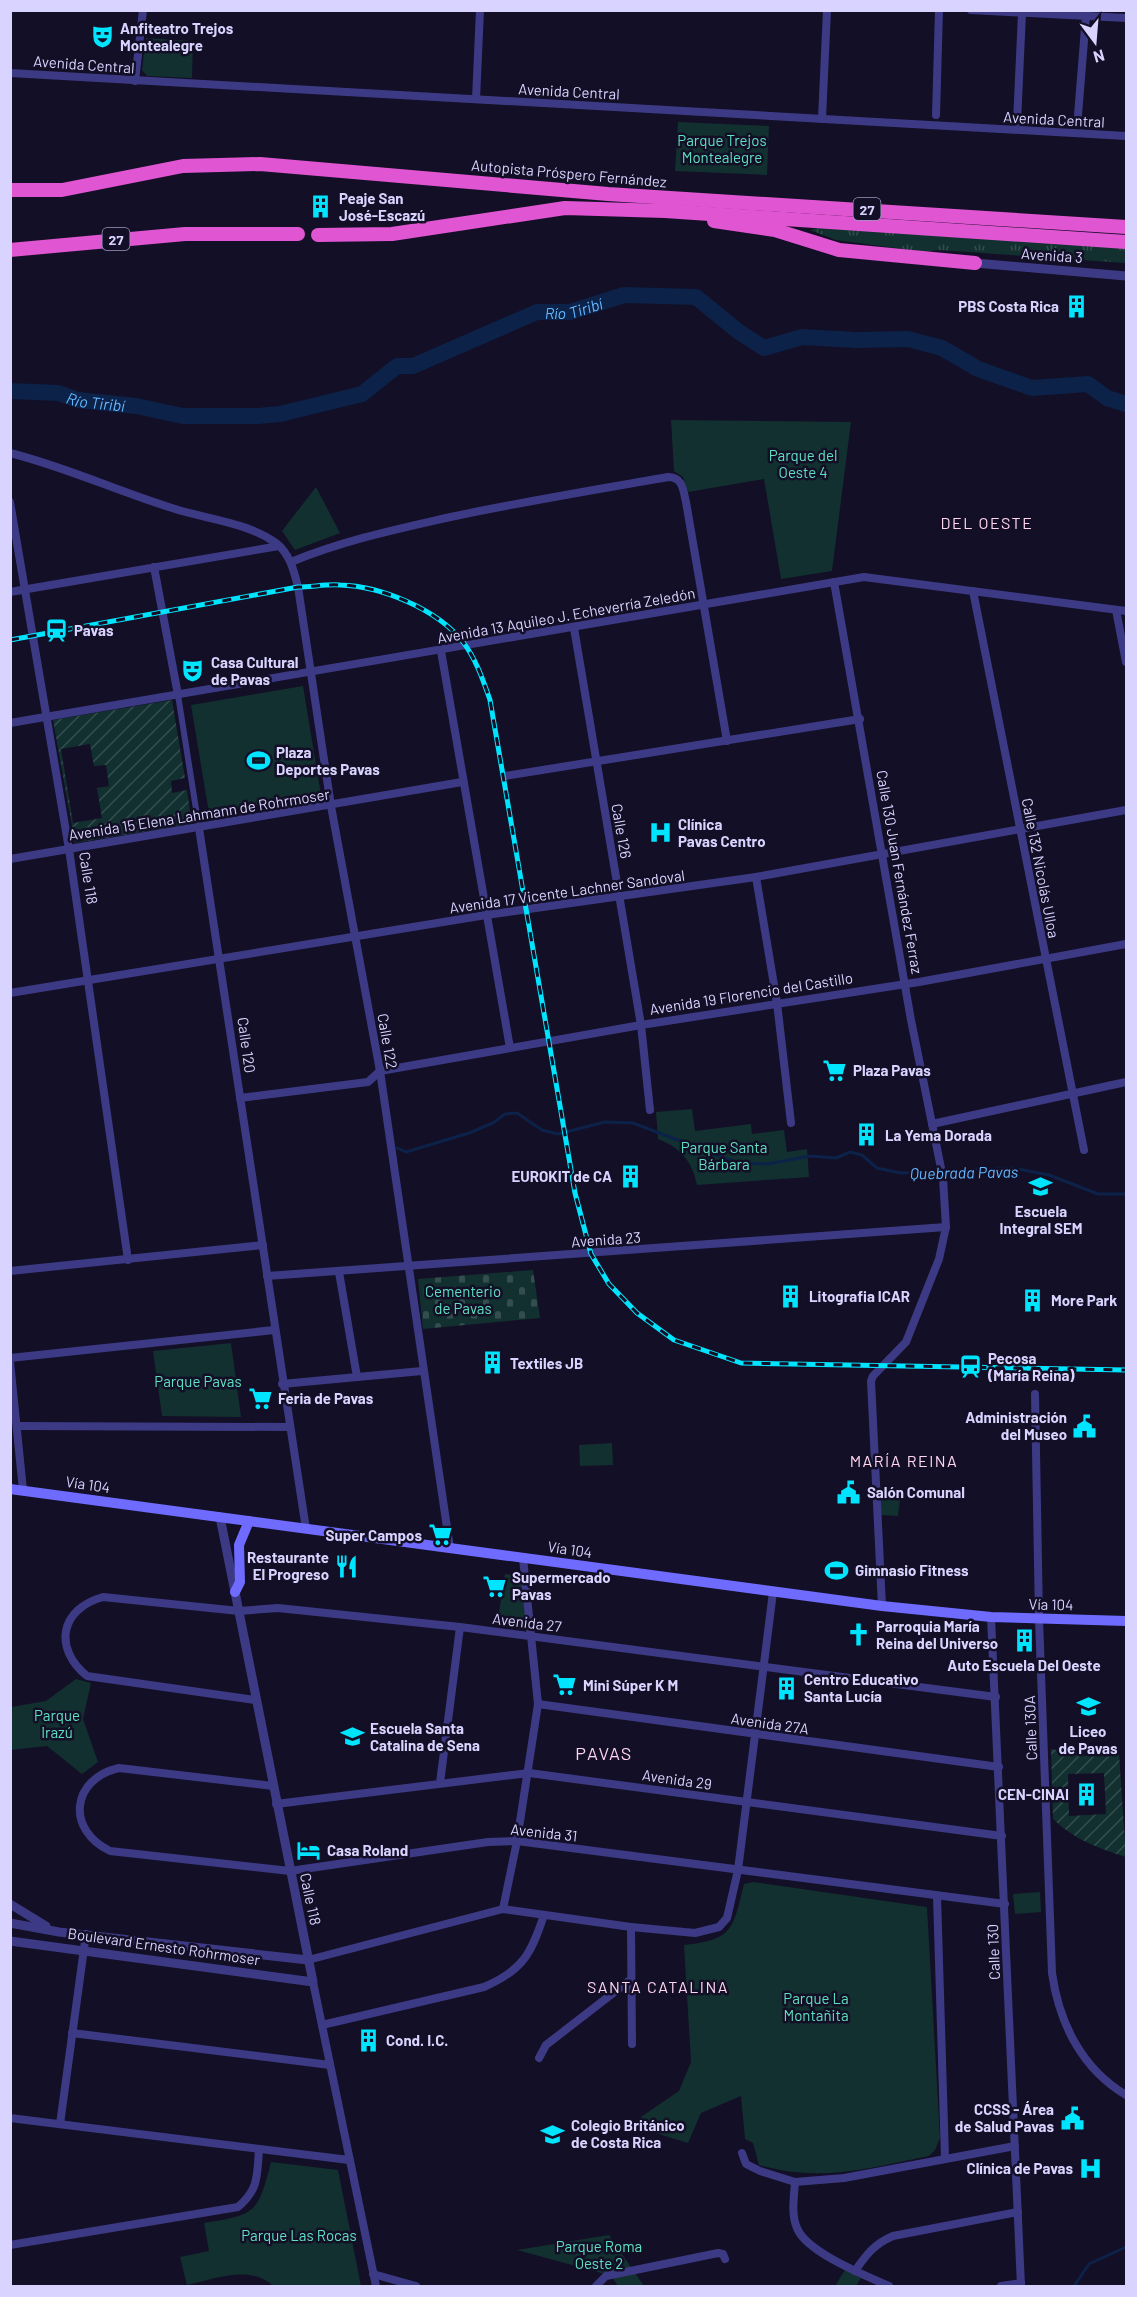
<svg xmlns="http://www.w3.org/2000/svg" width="1137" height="2297" viewBox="0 0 1137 2297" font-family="Barlow,sans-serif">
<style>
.grass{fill:url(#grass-tufts)}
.cemetery{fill:url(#cemetery-stones)}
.park{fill:#12302f}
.garden{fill:url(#garden-furrows);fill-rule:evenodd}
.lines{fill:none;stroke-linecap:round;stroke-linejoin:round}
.stream{stroke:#0c2248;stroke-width:3}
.river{stroke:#0c2248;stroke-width:16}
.pedestrian{stroke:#3d3a85;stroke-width:6}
.minor{stroke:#3d3a85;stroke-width:8}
.tertiary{stroke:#3d3a85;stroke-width:9}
.secondary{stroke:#6f6bff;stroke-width:10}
.trunk{stroke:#e055d1;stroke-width:14}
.rail-casing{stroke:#00e5ff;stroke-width:5}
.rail{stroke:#130f26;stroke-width:3;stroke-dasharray:9;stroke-linecap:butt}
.labels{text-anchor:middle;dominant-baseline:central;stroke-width:5;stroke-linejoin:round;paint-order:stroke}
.shield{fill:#130f26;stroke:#9e99be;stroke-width:1.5}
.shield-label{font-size:14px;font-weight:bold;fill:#d9d4ff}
.poi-label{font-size:15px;font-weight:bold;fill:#d9d4ff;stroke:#130f26;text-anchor:start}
.street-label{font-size:15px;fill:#d9d4ff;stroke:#130f26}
.park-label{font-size:15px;fill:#5fe0c0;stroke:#130f26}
.water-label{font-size:16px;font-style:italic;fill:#62b6ff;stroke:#130f26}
.neighbourhood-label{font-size:16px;letter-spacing:1.5px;fill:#ffd6f0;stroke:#130f26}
.quarter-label{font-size:18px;letter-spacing:1.5px;fill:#ffd6f0;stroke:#130f26}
</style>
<defs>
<pattern id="grass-tufts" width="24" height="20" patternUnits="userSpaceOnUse" patternTransform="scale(1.5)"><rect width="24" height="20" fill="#12302f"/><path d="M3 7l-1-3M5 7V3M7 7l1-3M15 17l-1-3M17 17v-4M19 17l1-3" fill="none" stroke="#344d4e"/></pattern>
<pattern id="cemetery-stones" width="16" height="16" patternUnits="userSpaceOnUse" patternTransform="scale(1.5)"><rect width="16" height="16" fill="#12302f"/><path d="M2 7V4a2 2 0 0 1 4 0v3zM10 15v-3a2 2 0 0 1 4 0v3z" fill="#344d4e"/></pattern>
<pattern id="garden-furrows" width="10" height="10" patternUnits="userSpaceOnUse" patternTransform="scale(1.5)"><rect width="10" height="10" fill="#12302f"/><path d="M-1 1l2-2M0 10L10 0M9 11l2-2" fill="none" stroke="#344d4e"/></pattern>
</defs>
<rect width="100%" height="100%" fill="#130f26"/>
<polygon class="grass" points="825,226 1126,246 1126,263 938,250 925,252 836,240 810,230"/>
<polygon class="cemetery" points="533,1270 540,1318 423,1329 418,1279"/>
<g class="park">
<polygon points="146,38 193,41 192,78 147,76 142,70"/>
<polygon points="678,122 769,126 767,175 675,171"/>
<polygon points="671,420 851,422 832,571 781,579 764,479 688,492 683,477 674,471"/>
<polygon points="316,487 340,533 295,550 282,531"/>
<polygon points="303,686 321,795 209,813 191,705"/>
<path d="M692,1109L695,1131L751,1124L752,1134L784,1130L787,1152L807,1149L809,1177L697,1185C692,1161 681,1148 658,1139L656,1112Z"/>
<polygon points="231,1343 241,1417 162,1416 153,1351"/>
<polygon points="612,1443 613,1465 580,1466 579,1445"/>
<polygon points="889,1490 901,1492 898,1516 881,1515 880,1500"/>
<polygon points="505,1574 522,1576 527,1630 497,1625"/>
<polygon points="76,1679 91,1683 83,1719 98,1762 82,1774 47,1746 11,1750 11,1707 46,1701"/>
<path d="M753,1882L927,1907L940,2138L935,2150L929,2156C869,2168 820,2183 759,2165L753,2143L745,2139L741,2096L701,2113L688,2143L629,2125L679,2091L691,2062L684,1945C733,1940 733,1929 744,1884Z"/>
<polygon points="1040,1892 1041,1912 1015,1914 1013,1894"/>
<path d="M271,2162L338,2170L361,2286H273C251,2264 213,2279 187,2285L180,2257L209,2251L204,2223C256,2215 258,2213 271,2162Z"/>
<polygon points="609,2235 644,2286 618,2286 612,2277 605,2274 517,2250"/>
<polygon points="845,2270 861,2278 856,2286 835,2286"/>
</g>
<g class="garden">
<path d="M172,700L185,778L171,781L172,793L187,790L192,824L75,843L53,720ZM90,744L94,766L106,765L109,786L97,788L102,818L73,823L61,749Z"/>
<path d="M1051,1749L1086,1756L1119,1754L1126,1857C1098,1848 1075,1840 1053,1819ZM1104,1773L1106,1814L1069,1816L1068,1774Z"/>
</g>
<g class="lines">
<g class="stream">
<polyline points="397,1148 406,1152 469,1133 493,1123 505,1114 517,1113 542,1130 558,1134 605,1122 633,1123 738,1163 768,1164 810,1156 836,1158 850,1152 862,1155 877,1168 900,1173 1013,1168 1049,1175 1098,1194 1126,1194"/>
<polyline points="1074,2286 1089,2264 1126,2247"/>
</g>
<path class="river" id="s1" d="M10,391L58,393L78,400L136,406L183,416H258L280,414L362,394L397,366H413L537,312H570L624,295L696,297L739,332L764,348L802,337L856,340L908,339L942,348L978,369L1032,388L1088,384L1107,398L1126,404"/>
<polyline class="pedestrian" points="178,695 199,828"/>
<g class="minor">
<polyline points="971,10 1126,18"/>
<polyline points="10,73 1126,136"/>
<polyline points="135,81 143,10"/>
<polyline points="476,99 480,10"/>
<polyline points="936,115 939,10"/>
<polyline points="1078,115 1086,16"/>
<polyline points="822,119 827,10"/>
<polyline points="1017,122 1022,13"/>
<path d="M10,453C66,467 117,491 172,508C205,519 247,522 276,543C290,554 294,571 298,587L331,806L380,1071L450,1548"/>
<polyline points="10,502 69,849 128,1260"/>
<path d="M291,562C342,541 393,530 446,518C520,502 594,490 668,477C683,477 683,490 686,502L727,741"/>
<polyline points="154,567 178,695"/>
<polyline points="834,582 911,1020 943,1178 946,1227 939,1259 906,1342 873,1376 871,1381 882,1606"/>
<polyline points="973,591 1084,1150"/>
<polyline points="10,592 279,546"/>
<polyline points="1116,610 1126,662"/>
<polyline points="574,628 641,1025 650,1110"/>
<polyline points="441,651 510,1048"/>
<polyline points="10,723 864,577 1126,611"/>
<polyline points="505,776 860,719"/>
<polyline points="199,828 306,1529"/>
<polyline points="10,859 462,782"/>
<polyline points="756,877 777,1003 791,1123"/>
<polyline points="10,993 486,915 756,877 1126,810"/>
<polyline points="240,1098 368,1082 380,1071 641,1025 919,982 1126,944"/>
<polyline points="932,1124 1126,1082"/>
<polyline points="10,1271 263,1245"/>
<polyline points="339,1272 357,1377"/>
<polyline points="267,1276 946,1227"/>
<polyline points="10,1358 274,1330"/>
<polyline points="10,1362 23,1490"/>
<polyline points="282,1384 422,1371"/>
<path d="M1035,1394L1039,1619L1052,1973C1059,2023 1082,2069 1126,2095"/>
<polyline points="17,1426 289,1427"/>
<polyline points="991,1617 1021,2286"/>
<path d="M255,1700L87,1676C53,1648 60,1609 103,1597L239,1611L278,1608L460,1627L996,1697"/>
<polyline points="538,1704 999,1767"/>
<polyline points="440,1783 460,1627"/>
<path d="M273,1786L119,1768C71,1779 66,1830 110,1851L290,1871L488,1842L517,1841L1005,1904"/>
<polyline points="276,1804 529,1773 1002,1836"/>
<polyline points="937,1896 945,2158"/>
<polyline points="503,1909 517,1841 538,1704 523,1558"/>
<polyline points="631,1927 632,2044"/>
<polyline points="308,1960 503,1909 631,1927 695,1933 719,1927 727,1918 738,1870 773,1592"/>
<polyline points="313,1982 376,2286"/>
<path d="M322,2025L484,1987C523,1970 531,1954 544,1915"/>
<polyline points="72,2033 330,2065"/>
<polyline points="539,2058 546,2045 630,1980"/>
<polyline points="10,2118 349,2160"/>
<polyline points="60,2124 86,1934"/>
<polyline points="742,2153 746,2164 760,2171 795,2182 844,2178 1015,2146"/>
<path d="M795,2182C794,2196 791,2215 797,2228C806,2252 866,2276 889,2286"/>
<path d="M10,2245L238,2207C259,2189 257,2176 259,2149"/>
<path d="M855,2271C866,2255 874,2244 893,2236L1018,2212"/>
<polyline points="373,2274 416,2286"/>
<polyline points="596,2286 606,2276 718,2253 723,2254 725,2259"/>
<polyline points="1001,2286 1021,2283"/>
</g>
<g class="tertiary">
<polyline points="975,263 1126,276"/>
<polyline points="10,1904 46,1926"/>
<polyline points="10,1923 59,1932 308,1960"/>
<polyline points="10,1941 313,1982 220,1517"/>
</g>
<g class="secondary">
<polyline points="10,1489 882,1606 991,1617 1126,1621"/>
<polyline points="235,1592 240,1582 239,1545 249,1521"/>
</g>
<g class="trunk">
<polyline points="10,190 62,190 183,166 260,164 608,194 1126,227"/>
<polyline points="714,221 775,230 839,250 975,263"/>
<polyline points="318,235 392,234 565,208 665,211 1126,242"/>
<polyline points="10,250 185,234 298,234"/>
</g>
<defs>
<path id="rail" d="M10,640L298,587C312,587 326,584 340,585C381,586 437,609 463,642C476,659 483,680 490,700L575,1193L591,1254L609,1284L637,1313L674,1340L741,1363L1126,1370"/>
</defs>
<use href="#rail" class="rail-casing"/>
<use href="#rail" class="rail"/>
</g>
<defs>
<symbol id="theatre-bare" viewBox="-9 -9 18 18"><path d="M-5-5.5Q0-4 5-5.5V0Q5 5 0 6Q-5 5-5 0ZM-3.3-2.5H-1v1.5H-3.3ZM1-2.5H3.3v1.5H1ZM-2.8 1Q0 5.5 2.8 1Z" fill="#00e5ff" stroke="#130f26" stroke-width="2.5" paint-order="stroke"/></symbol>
<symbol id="building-bare" viewBox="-9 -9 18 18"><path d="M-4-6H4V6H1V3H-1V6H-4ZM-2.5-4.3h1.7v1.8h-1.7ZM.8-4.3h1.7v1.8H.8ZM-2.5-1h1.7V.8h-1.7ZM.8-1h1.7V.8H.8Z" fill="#00e5ff" stroke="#130f26" stroke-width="2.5" paint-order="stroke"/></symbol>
<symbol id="station-bare" viewBox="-9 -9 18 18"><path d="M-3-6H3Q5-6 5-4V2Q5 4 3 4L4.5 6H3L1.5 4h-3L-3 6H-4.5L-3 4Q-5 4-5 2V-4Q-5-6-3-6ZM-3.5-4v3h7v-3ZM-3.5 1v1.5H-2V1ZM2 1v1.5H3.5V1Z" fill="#00e5ff" stroke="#130f26" stroke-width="2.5" paint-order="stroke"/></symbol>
<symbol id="stadium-bare" viewBox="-9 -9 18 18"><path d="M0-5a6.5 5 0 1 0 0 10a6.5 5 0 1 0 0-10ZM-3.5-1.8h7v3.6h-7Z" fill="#00e5ff" stroke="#130f26" stroke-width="2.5" paint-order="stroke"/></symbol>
<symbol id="hospital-bare" viewBox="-9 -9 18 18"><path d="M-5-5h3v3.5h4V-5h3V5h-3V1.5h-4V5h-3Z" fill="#00e5ff" stroke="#130f26" stroke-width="2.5" paint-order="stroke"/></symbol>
<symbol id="supermarket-bare" viewBox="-9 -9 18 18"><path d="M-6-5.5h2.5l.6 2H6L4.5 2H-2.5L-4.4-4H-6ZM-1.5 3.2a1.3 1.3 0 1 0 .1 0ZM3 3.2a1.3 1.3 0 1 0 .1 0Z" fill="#00e5ff" stroke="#130f26" stroke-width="2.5" paint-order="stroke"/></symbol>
<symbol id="school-bare" viewBox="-9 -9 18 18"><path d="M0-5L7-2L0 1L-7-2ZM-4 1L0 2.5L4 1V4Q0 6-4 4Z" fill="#00e5ff" stroke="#130f26" stroke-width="2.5" paint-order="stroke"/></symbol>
<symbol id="civic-bare" viewBox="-9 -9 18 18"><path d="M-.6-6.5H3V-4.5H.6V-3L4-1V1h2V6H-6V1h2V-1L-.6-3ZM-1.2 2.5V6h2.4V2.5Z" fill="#00e5ff" stroke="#130f26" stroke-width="2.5" paint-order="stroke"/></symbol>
<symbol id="restaurant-bare" viewBox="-9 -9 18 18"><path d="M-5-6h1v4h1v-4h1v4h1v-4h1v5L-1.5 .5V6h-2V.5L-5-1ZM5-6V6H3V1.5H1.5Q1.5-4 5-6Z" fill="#00e5ff" stroke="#130f26" stroke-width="2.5" paint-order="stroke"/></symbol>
<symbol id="church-bare" viewBox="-9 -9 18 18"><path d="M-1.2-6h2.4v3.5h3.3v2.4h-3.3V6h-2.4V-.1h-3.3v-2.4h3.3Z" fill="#00e5ff" stroke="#130f26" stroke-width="2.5" paint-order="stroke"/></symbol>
<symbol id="hotel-bare" viewBox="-9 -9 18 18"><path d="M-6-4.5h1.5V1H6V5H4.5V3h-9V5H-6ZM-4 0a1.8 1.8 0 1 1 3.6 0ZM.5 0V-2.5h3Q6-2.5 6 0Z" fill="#00e5ff" stroke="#130f26" stroke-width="2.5" paint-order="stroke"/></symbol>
</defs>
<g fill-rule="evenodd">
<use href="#theatre-bare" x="86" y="20" width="33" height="33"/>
<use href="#building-bare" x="304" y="190" width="33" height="33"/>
<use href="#building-bare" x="1060" y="290" width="33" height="33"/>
<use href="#station-bare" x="40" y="614" width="33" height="33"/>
<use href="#theatre-bare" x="176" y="654" width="33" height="33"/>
<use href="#stadium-bare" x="242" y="744" width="33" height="33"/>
<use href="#hospital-bare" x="644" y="816" width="33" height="33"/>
<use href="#supermarket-bare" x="818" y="1054" width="33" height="33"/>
<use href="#building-bare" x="850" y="1118" width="33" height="33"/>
<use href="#building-bare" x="614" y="1160" width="33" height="33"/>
<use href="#school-bare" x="1024" y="1170" width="33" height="33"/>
<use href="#building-bare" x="774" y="1280" width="33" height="33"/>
<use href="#building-bare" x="1016" y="1284" width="33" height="33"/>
<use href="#building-bare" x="476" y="1346" width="33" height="33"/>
<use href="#station-bare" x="954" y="1350" width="33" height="33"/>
<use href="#supermarket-bare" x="244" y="1382" width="33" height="33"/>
<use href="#civic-bare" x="1068" y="1410" width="33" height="33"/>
<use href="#civic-bare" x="832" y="1476" width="33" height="33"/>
<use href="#supermarket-bare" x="424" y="1518" width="33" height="33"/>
<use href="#restaurant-bare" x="330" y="1550" width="33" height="33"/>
<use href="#stadium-bare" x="820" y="1554" width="33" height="33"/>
<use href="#supermarket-bare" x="478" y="1570" width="33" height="33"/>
<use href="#church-bare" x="842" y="1618" width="33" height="33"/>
<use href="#building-bare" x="1008" y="1624" width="33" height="33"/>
<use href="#supermarket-bare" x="548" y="1668" width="33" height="33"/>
<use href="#building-bare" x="770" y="1672" width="33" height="33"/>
<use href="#school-bare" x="1072" y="1690" width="33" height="33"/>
<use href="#school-bare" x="336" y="1720" width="33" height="33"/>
<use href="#building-bare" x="1070" y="1778" width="33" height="33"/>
<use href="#hotel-bare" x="292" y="1834" width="33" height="33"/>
<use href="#building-bare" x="352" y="2024" width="33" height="33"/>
<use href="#civic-bare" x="1056" y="2102" width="33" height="33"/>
<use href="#school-bare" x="536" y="2118" width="33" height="33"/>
<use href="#hospital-bare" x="1074" y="2152" width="33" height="33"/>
</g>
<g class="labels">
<g class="shield">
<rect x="853.5" y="198" width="27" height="22" rx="4.5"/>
<rect x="102.5" y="228" width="27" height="22" rx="4.5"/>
</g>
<g class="shield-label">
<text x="867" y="209">27</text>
<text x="116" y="239">27</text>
</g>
<g class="poi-label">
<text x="120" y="28">Anfiteatro Trejos<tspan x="120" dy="17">Montealegre</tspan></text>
<text x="339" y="198">Peaje San<tspan x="339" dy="17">José-Escazú</tspan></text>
<text x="1059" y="306" text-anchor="end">PBS Costa Rica</text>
<text x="74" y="630">Pavas</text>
<text x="211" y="662">Casa Cultural<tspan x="211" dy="17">de Pavas</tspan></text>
<text x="276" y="752">Plaza<tspan x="276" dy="17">Deportes Pavas</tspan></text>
<text x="678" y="824">Clínica<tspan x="678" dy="17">Pavas Centro</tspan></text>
<text x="853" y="1070">Plaza Pavas</text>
<text x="885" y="1135">La Yema Dorada</text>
<text x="612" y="1176" text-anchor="end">EUROKIT de CA</text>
<text x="1041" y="1211" text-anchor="middle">Escuela<tspan x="1041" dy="17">Integral SEM</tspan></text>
<text x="809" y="1296">Litografia ICAR</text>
<text x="1051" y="1300">More Park</text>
<text x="988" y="1358">Pecosa<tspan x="988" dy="17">(María Reina)</tspan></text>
<text x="510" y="1363">Textiles JB</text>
<text x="278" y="1398">Feria de Pavas</text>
<text x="1067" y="1417" text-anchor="end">Administración<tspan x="1067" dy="17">del Museo</tspan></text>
<text x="867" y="1492">Salón Comunal</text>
<text x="422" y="1535" text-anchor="end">Super Campos</text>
<text x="329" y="1557" text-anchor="end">Restaurante<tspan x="329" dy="17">El Progreso</tspan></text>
<text x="855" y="1570">Gimnasio Fitness</text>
<text x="512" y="1577">Supermercado<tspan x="512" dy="17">Pavas</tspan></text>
<text x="876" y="1626">Parroquia María<tspan x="876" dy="17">Reina del Universo</tspan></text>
<text x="1024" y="1665" text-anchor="middle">Auto Escuela Del Oeste</text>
<text x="804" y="1679">Centro Educativo<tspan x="804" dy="17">Santa Lucía</tspan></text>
<text x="583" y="1685">Mini Súper K M</text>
<text x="370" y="1728">Escuela Santa<tspan x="370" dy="17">Catalina de Sena</tspan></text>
<text x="1088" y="1731" text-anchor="middle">Liceo<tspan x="1088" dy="17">de Pavas</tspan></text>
<text x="1069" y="1794" text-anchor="end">CEN-CINAI</text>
<text x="327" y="1850">Casa Roland</text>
<text x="386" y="2040">Cond. I.C.</text>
<text x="1054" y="2109" text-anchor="end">CCSS - Área<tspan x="1054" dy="17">de Salud Pavas</tspan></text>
<text x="571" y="2125">Colegio Británico<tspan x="571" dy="17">de Costa Rica</tspan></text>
<text x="1073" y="2168" text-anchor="end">Clínica de Pavas</text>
</g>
<g class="street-label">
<text transform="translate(84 64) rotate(4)">Avenida Central</text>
<text transform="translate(569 91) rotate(3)">Avenida Central</text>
<text transform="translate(1054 119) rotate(3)">Avenida Central</text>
<text transform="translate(569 173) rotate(5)">Autopista Próspero Fernández</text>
<text transform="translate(1052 255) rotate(4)">Avenida 3</text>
<text transform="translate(566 615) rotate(-10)">Avenida 13 Aquileo J. Echeverría Zeledón</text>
<text transform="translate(199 814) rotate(-9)">Avenida 15 Elena Lahmann de Rohrmoser</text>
<text transform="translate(622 831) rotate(80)">Calle 126</text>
<text transform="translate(1041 868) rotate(79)">Calle 132 Nicolás Ulloa</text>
<text transform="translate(900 872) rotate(80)">Calle 130 Juan Fernández Ferraz</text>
<text transform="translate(89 878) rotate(81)">Calle 118</text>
<text transform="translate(567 891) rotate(-8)">Avenida 17 Vicente Lachner Sandoval</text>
<text transform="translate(751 993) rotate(-9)">Avenida 19 Florencio del Castillo</text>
<text transform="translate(388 1041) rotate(80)">Calle 122</text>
<text transform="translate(247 1045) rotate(82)">Calle 120</text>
<text transform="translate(606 1239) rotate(-4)">Avenida 23</text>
<text transform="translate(88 1484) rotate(8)">Vía 104</text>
<text transform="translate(570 1549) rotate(8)">Vía 104</text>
<text transform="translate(1051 1604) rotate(1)">Vía 104</text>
<text transform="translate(527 1622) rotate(7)">Avenida 27</text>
<text transform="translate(770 1723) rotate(8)">Avenida 27A</text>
<text transform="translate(1030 1728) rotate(-92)">Calle 130A</text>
<text transform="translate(677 1779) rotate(8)">Avenida 29</text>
<text transform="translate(544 1832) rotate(6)">Avenida 31</text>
<text transform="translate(311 1899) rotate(78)">Calle 118</text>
<text transform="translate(164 1946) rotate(8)">Boulevard Ernesto Rohrmoser</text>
<text transform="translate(993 1952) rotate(-92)">Calle 130</text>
</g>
<g class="park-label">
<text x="722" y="140">Parque Trejos<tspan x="722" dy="17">Montealegre</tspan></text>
<text x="803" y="455">Parque del<tspan x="803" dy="17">Oeste 4</tspan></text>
<text x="724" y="1147">Parque Santa<tspan x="724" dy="17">Bárbara</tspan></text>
<text x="463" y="1291">Cementerio<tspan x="463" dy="17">de Pavas</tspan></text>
<text x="198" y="1381">Parque Pavas</text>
<text x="57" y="1715">Parque<tspan x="57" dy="17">Irazú</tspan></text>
<text x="816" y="1998">Parque La<tspan x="816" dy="17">Montañita</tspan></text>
<text x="299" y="2235">Parque Las Rocas</text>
<text x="599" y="2246">Parque Roma<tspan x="599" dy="17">Oeste 2</tspan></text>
</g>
<g class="water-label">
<text stroke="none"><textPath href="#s1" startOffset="590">Río Tiribí</textPath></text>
<text stroke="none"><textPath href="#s1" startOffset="87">Río Tiribí</textPath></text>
<text transform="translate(964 1172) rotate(-1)">Quebrada Pavas</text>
</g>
<g class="neighbourhood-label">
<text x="987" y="522">DEL OESTE</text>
<text x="904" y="1460">MARÍA REINA</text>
<text x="658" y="1986">SANTA CATALINA</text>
</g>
<g class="quarter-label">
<text x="604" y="1753">PAVAS</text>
</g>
</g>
<rect width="1137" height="2297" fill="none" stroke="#d9d4ff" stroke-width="24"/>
<g transform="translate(1095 42) rotate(164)" stroke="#130f26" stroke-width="4.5" paint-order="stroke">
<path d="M0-4.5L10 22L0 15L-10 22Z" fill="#d9d4ff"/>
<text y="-9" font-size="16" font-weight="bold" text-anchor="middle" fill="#d9d4ff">N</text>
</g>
</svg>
